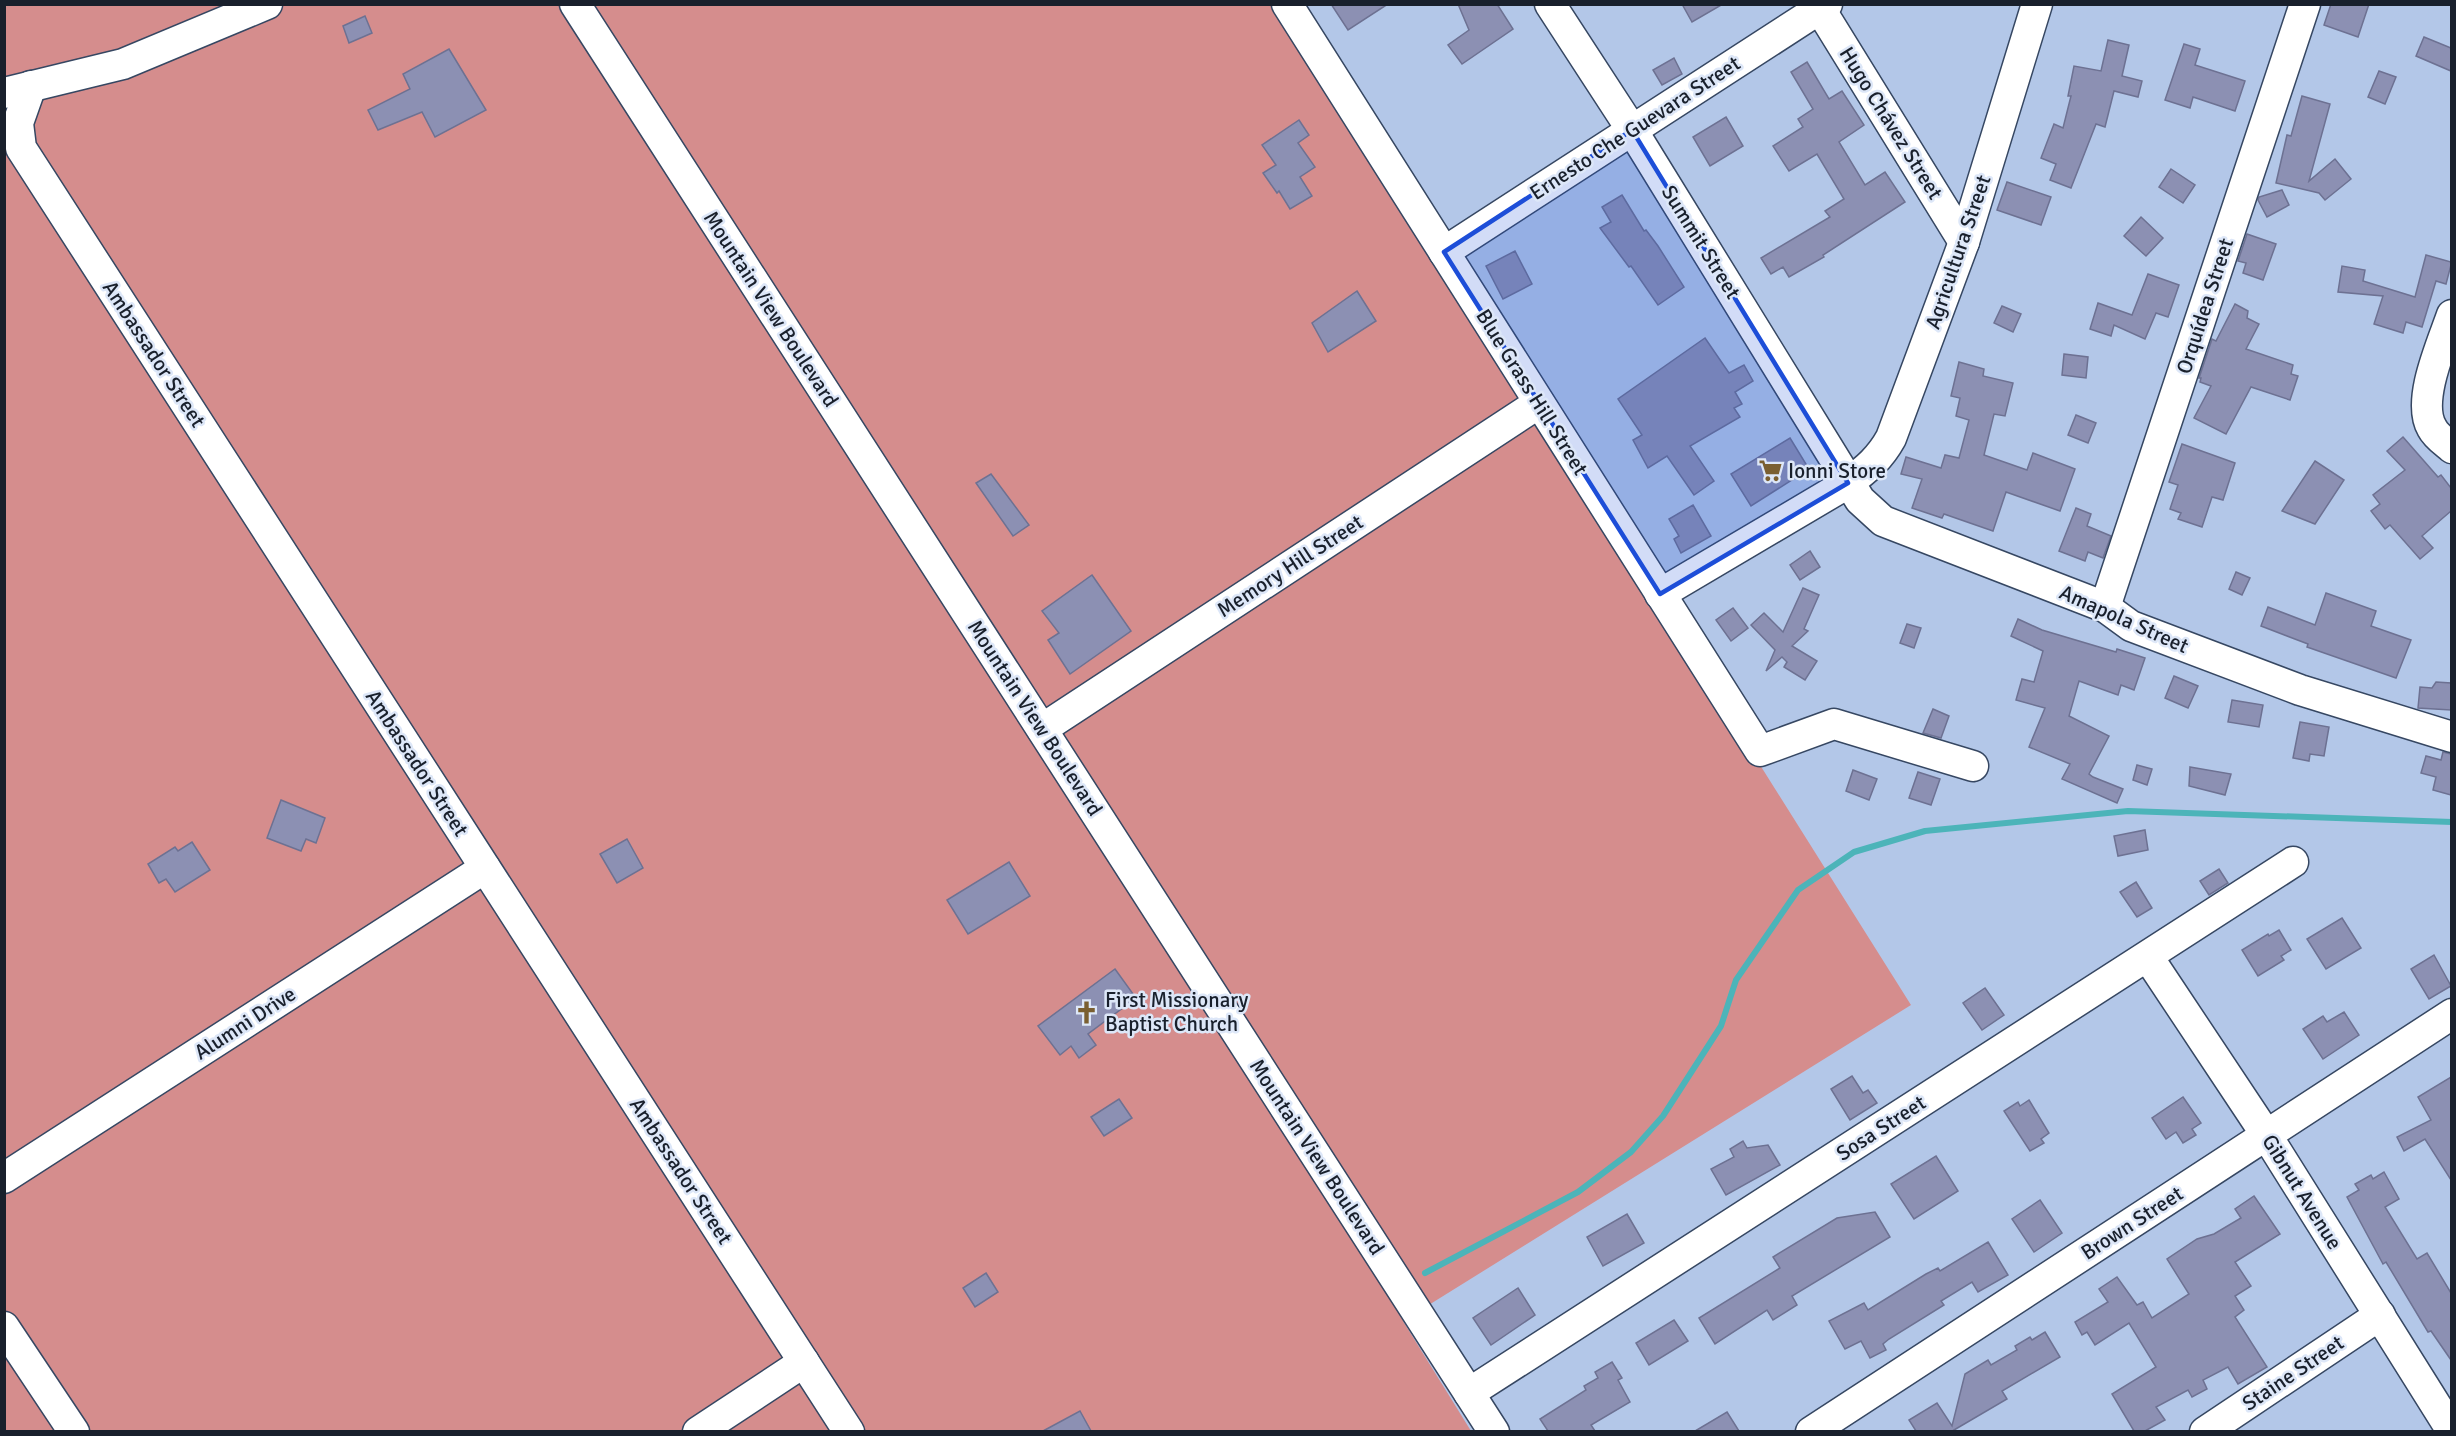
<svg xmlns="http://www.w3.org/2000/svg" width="2456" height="1436" viewBox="0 0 2456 1436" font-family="Signika,sans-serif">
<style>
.green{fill:#d58d8d}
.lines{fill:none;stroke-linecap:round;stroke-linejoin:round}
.stream{stroke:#4cb4b9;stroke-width:6}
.building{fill:#8c90b3;stroke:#6d7192;stroke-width:1.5}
.minor-casing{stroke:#364762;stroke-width:33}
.minor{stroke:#fff;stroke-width:30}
.marked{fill:#1d4ed8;fill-opacity:0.2;stroke:#1d4ed8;stroke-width:4.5;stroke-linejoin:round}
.labels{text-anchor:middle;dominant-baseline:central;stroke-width:5;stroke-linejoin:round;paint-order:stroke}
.street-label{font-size:21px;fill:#19202c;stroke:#dde7f8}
.poi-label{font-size:21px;fill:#19202c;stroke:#dde7f8;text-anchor:start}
</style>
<rect width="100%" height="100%" fill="#b3c7e8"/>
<polygon class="green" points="5,5 1282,5 1911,1005 1403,1321 1471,1431 5,1432"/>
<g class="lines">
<polyline class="stream" points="1425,1273 1578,1192 1631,1152 1663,1116 1721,1026 1736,980 1798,890 1854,852 1925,831 2128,811 2452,822"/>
</g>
<g class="building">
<polygon points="1331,4 1388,4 1348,30"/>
<polygon points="1458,4 1497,4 1513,29 1462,64 1448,45 1469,30"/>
<polygon points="1682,4 1723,4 1692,22"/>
<polygon points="2331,4 2369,4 2358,37 2324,25"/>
<polygon points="365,16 372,33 349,43 343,26"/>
<polygon points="2424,37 2451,48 2451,71 2416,56"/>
<polygon points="2108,40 2129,45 2122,76 2142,81 2138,97 2114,91 2105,127 2096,124 2071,188 2050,180 2056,164 2041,158 2054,124 2063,128 2071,96 2068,96 2074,66 2101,71"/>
<polygon points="2184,44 2200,49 2195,65 2245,81 2235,111 2193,97 2190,108 2165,100"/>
<polygon points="449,49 486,110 435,137 422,112 378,130 368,110 410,89 403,74"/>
<polygon points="1674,58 1682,74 1662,85 1653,70"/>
<polygon points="1807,62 1829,99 1842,91 1864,125 1839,142 1865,185 1885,172 1905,202 1823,255 1824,257 1789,277 1783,267 1771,274 1761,258 1830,217 1825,211 1844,199 1817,154 1789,171 1773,146 1803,127 1798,119 1813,109 1791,72"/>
<polygon points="2379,71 2396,77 2385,104 2368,97"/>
<polygon points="2302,96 2330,104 2309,181 2335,159 2351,179 2325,200 2319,193 2276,183 2287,135 2291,136"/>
<polygon points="1726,117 1743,146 1710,166 1693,137"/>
<polygon points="1299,120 1309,135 1298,143 1315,167 1300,177 1312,196 1290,209 1279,191 1277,193 1263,173 1276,165 1262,145"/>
<polygon points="2171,169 2195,185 2183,203 2159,187"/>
<polygon points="2007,182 2051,197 2041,225 1997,210"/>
<polygon points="2282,190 2289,205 2267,217 2258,200 2259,197"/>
<polygon points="1622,195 1644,231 1646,230 1658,246 1684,287 1658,305 1631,266 1629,267 1600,228 1611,222 1602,207"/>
<polygon points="2141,217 2163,238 2146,256 2124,236"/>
<polygon points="2247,234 2276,244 2263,280 2243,273 2246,263 2238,261"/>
<polygon points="1515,251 1532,284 1503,299 1486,266"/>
<polygon points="2426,255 2451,262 2451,265 2446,284 2436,281 2422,327 2406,322 2403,333 2374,324 2383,296 2338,292 2342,266 2365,270 2363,281 2415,297"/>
<polygon points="2148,274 2179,285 2168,317 2156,313 2145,339 2114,325 2111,336 2090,329 2098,303 2132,315"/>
<polygon points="1357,291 1376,321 1328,352 1312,323"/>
<polygon points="2235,304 2248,311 2247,318 2259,324 2246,349 2293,365 2291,374 2298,376 2290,400 2251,387 2226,434 2194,418 2211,386 2200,382 2201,378 2199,378 2212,339 2216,341"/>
<polygon points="2002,306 2021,314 2013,332 1994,323"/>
<polygon points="1705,338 1729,373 1744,365 1753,381 1735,392 1742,404 1734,408 1740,417 1690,446 1714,481 1694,495 1667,456 1648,468 1633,440 1642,435 1618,399"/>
<polygon points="2064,354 2088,357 2086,378 2062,375"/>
<polygon points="1959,362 1984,369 1983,376 2013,383 2005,416 1994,414 1984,455 2027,470 2033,453 2075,469 2060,511 2006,492 1993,531 1944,514 1942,518 1912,508 1922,479 1901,474 1906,457 1941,468 1945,455 1959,458 1969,420 1956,416 1960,398 1951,396"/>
<polygon points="2076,415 2096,423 2088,443 2068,435"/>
<polygon points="2403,437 2438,477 2441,475 2451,488 2451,511 2422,536 2433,548 2420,559 2390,525 2385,529 2371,511 2380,504 2373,495 2405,470 2387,451"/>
<polygon points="1790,438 1809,469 1751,506 1731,474"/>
<polygon points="2182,444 2235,463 2223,500 2212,497 2202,527 2178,519 2181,513 2170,509 2178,485 2169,482"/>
<polygon points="2315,461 2344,480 2315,524 2282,511"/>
<polygon points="991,474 1029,525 1013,536 976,483"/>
<polygon points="1693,505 1711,536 1681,553 1674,539 1679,536 1669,519"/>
<polygon points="2076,508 2091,514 2087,526 2111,536 2103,558 2088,552 2085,561 2059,551"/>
<polygon points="1810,551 1820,567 1800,580 1790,565"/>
<polygon points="2236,572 2250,578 2242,595 2229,589"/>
<polygon points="1092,575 1131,631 1070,674 1048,640 1059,633 1042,611"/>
<polygon points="1803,588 1819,595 1804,629 1808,631 1792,646 1817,661 1805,680 1784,667 1787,662 1782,657 1766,671 1775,650 1751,625 1764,613 1783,632"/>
<polygon points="2326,593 2376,611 2371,626 2411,640 2396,678 2307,647 2308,644 2261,626 2268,607 2315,625"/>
<polygon points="1733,608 1748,628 1731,641 1716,620"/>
<polygon points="2018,619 2042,630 2116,652 2117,649 2145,658 2134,690 2121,685 2118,695 2079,681 2069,716 2109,736 2089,774 2093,777 2123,789 2117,803 2062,779 2070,764 2029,747 2045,708 2016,700 2022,679 2034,682 2043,651 2011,636"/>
<polygon points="1907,624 1921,628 1914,648 1900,643"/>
<polygon points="2174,676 2198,686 2188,708 2165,698"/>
<polygon points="2436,682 2451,683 2451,710 2418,708 2420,687 2432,688"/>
<polygon points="2232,700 2263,705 2259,727 2228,722"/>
<polygon points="1933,709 1949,716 1941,738 1923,733"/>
<polygon points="2300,722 2329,727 2324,756 2310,754 2309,761 2293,758"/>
<polygon points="2443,752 2451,754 2451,795 2433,790 2436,777 2421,773 2426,756 2441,760"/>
<polygon points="2137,765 2152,769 2147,785 2133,780"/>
<polygon points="2190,767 2231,774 2225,795 2189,786"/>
<polygon points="1853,770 1877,779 1869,800 1846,791"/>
<polygon points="1918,772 1940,779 1931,805 1909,798"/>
<polygon points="281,800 325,818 316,843 306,839 301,851 267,838"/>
<polygon points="2145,830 2148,850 2118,856 2114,836"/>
<polygon points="627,839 643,868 617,883 600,854"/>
<polygon points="192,842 210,870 175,892 166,879 159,883 148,864 175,847 178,851"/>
<polygon points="1009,862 1030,896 968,934 947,900"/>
<polygon points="2219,869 2228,883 2209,895 2200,881"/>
<polygon points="2136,882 2152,908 2137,917 2120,892"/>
<polygon points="2342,918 2361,948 2326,969 2307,939"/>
<polygon points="2279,930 2291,950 2281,956 2284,960 2258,976 2242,950 2268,934 2269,936"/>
<polygon points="2434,955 2451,986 2429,999 2411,969"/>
<polygon points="1115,969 1136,998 1088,1034 1096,1045 1079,1058 1071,1046 1060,1055 1038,1026"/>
<polygon points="1985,988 2004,1015 1982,1030 1963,1003"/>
<polygon points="2344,1012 2359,1035 2323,1059 2303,1029 2323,1016 2327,1022"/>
<polygon points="1852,1076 1863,1093 1868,1090 1877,1103 1850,1120 1831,1089"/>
<polygon points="2451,1077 2451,1180 2425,1139 2404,1151 2397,1137 2431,1120 2418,1097"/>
<polygon points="2183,1097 2201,1123 2192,1129 2196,1135 2183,1143 2176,1132 2166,1139 2152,1118"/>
<polygon points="1119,1099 1132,1118 1104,1136 1091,1117"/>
<polygon points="2029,1100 2049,1133 2041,1139 2044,1143 2030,1151 2004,1111 2018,1102 2020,1106"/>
<polygon points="1743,1141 1747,1148 1768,1145 1780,1165 1726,1195 1711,1169 1734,1157 1730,1149"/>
<polygon points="1936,1156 1958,1191 1914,1219 1891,1184"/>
<polygon points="2384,1172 2399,1199 2385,1207 2417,1259 2427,1253 2451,1293 2451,1360 2431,1331 2428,1332 2386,1262 2383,1264 2347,1197 2359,1190 2355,1184 2371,1175 2373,1179"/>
<polygon points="2254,1196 2280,1234 2235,1262 2251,1286 2235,1296 2244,1310 2235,1317 2267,1367 2238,1384 2228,1367 2203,1380 2207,1389 2192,1397 2188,1390 2156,1407 2165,1420 2145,1431 2134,1431 2112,1394 2156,1367 2129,1323 2095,1345 2087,1332 2082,1335 2075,1322 2108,1302 2099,1289 2117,1277 2137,1305 2143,1302 2152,1318 2189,1294 2167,1259 2197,1239 2214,1234 2241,1218 2235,1209"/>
<polygon points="2040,1200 2062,1233 2034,1252 2012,1219"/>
<polygon points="1875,1212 1890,1237 1792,1296 1797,1305 1773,1320 1767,1310 1715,1344 1699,1318 1780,1268 1773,1257 1837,1218"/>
<polygon points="1627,1214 1644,1243 1603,1266 1587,1237"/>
<polygon points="1988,1242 2008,1275 1978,1292 1972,1282 1941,1301 1944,1305 1889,1339 1883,1344 1886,1350 1870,1358 1861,1341 1845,1349 1829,1321 1864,1303 1868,1310 1926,1274 1938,1268 1940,1271"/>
<polygon points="986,1273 998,1292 975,1307 963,1288"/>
<polygon points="1518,1288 1535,1315 1491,1345 1473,1318"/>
<polygon points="1674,1320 1688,1341 1649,1365 1636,1343"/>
<polygon points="2045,1332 2060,1357 2002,1391 2007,1399 1954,1430 1955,1431 1916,1431 1909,1420 1937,1403 1952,1426 1965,1374 1988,1360 1991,1365 2017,1350 2015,1346 2030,1337 2032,1340"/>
<polygon points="1612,1362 1622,1378 1618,1380 1630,1402 1591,1425 1595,1431 1548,1431 1540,1419 1586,1390 1584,1386 1598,1378 1595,1372"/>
<polygon points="1080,1411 1091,1431 1043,1431"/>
<polygon points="1727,1412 1739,1431 1695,1431"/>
</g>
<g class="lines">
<defs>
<g id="minor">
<polyline points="575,4 1494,1432"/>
<polyline points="1287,4 1760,751 1834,724 1973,766"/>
<polyline points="1550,4 1632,130 1860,500 1883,521 2105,607 2131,626 2300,690 2452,737"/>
<polyline points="1817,4 1964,242"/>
<polyline points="31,86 18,123 21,148 849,1432"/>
<polyline points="4,93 123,64 267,4"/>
<polyline points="1444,252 1827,4"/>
<path d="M2452,315C2442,344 2416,401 2432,428C2436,436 2445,442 2452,448"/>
<path d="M1660,594L1848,483C1867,469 1880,458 1891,438L1964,242L2037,4"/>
<polyline points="2105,607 2305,4"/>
<polyline points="1042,729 1539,403"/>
<polyline points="2148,957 2267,1136 2452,1431"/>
<polyline points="4,1178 485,868"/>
<polyline points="4,1327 74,1432"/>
<polyline points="1469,1393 2293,862"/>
<polyline points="698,1432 804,1362"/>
<polyline points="1811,1432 2452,1014"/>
<polyline points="2205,1432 2380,1315"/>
</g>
</defs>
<use href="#minor" class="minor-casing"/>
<use href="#minor" class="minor"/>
</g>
<path class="marked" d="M1632,130L1848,483L1660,594L1444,252Z"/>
<defs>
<symbol id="supermarket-bare" viewBox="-9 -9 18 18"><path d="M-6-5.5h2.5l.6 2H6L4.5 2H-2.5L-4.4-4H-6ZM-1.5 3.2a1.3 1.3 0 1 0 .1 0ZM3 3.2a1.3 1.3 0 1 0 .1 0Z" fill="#7a5f31" stroke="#dde7f8" stroke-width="2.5" paint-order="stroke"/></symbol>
<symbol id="church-bare" viewBox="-9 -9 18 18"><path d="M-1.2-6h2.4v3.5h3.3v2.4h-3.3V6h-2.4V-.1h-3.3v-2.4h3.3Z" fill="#7a5f31" stroke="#dde7f8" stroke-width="2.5" paint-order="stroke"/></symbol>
</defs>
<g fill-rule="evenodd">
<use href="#supermarket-bare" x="1754" y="454" width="33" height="33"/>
<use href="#church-bare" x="1070" y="996" width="33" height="33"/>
</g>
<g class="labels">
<g class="street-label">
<text transform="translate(1891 123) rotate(58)">Hugo Chávez Street</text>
<text transform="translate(1635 128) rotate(-33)">Ernesto Che Guevara Street</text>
<text transform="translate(1701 242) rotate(58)">Summit Street</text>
<text transform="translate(1958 252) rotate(-71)">Agricultura Street</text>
<text transform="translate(2205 306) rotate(-72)">Orquídea Street</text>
<text transform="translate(771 309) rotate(57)">Mountain View Boulevard</text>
<text transform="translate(154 354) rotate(57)">Ambassador Street</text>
<text transform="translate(1532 392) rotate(58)">Blue Grass Hill Street</text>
<text transform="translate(1290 566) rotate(-33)">Memory Hill Street</text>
<text transform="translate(2124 619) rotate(24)">Amapola Street</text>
<text transform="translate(1035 718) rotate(57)">Mountain View Boulevard</text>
<text transform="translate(417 763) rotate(57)">Ambassador Street</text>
<text transform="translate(245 1023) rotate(-33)">Alumni Drive</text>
<text transform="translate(1881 1128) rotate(-33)">Sosa Street</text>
<text transform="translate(1317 1157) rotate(57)">Mountain View Boulevard</text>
<text transform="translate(681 1171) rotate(57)">Ambassador Street</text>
<text transform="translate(2302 1192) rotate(58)">Gibnut Avenue</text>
<text transform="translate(2132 1223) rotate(-33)">Brown Street</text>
<text transform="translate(2293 1373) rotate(-34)">Staine Street</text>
</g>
<g class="poi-label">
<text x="1788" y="471">Ionni Store</text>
<text x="1105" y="1000">First Missionary<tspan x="1105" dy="24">Baptist Church</tspan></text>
</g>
</g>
<rect width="2456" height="1436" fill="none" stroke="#19202c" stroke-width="12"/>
</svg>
